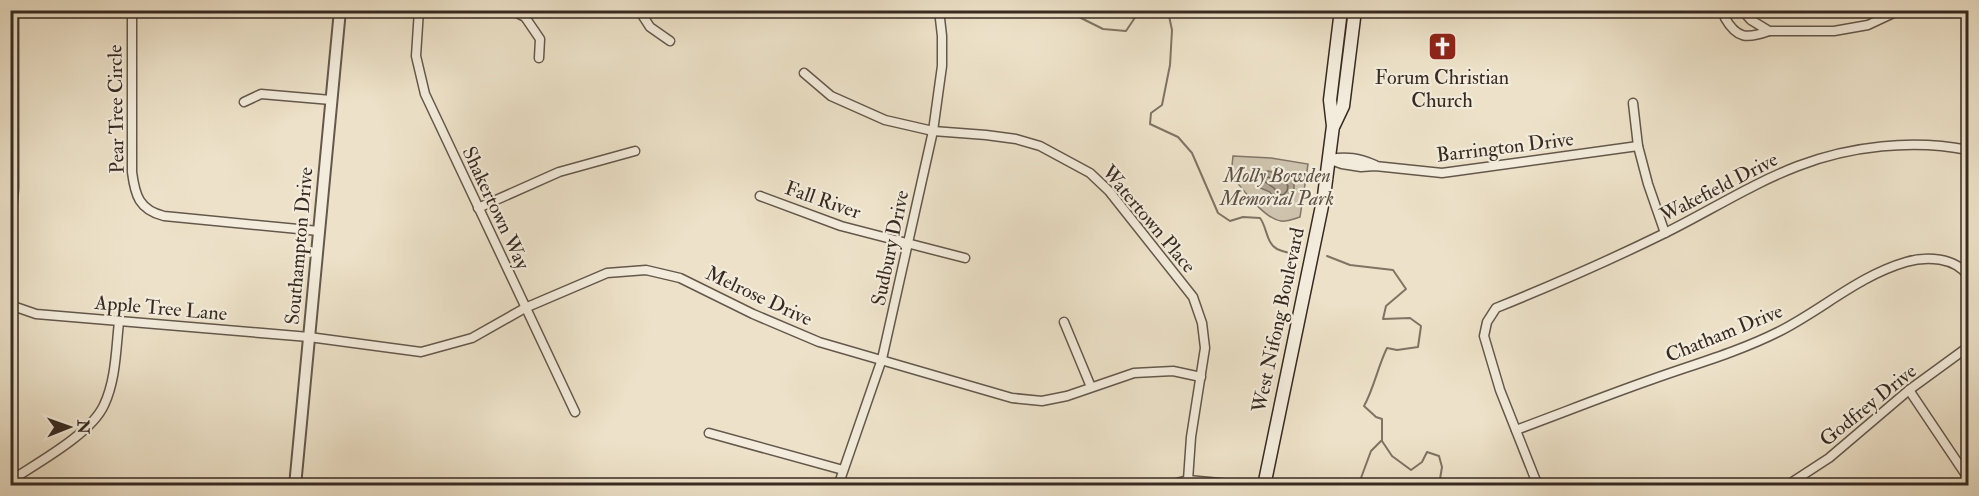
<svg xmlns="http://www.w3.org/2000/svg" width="1979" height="496" viewBox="0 0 1979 496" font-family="'IM FELL Double Pica',serif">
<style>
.green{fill:#cec3ad;stroke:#827668;stroke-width:1.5}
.water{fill:#afa390;stroke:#7f7364;stroke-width:1.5}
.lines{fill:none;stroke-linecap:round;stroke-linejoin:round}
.shore{stroke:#736659;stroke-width:1.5}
.stream{stroke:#7f7364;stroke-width:2}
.minor-casing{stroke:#64584c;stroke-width:11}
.tertiary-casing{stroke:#64584c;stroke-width:14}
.secondary-casing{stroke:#372a22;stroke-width:15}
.minor{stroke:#f3ecdc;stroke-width:8}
.tertiary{stroke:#f3ecdc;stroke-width:10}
.secondary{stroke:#f3ecdc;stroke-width:12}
.labels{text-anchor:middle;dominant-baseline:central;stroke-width:4.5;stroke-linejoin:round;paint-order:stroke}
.poi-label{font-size:20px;fill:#372a22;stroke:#f3ecdc}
.street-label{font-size:20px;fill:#372a22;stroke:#f3ecdc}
.park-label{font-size:20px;font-style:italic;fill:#5d5045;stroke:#f3ecdc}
</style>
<rect width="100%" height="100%" fill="#ede2c9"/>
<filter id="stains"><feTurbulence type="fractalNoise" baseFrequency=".00333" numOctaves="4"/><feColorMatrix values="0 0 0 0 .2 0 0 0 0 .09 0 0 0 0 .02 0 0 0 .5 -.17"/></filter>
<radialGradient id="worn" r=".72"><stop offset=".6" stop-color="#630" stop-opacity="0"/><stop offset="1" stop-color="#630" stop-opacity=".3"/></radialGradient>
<path class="green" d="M1233,156L1271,158L1308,164L1300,217C1293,219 1288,222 1281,221C1264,219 1242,188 1231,175Z"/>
<polygon class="water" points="1268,171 1288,175 1294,184 1294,194 1285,201 1275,200 1270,192 1258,187 1255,179 1257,173"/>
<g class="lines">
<polygon class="shore" points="1268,177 1284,181 1288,186 1287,191 1283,195 1278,194 1274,188 1265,182 1265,179"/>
<g class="stream">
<polyline points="1065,10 1103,29 1126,31 1140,10"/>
<path d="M1164,10L1169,16L1172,30L1170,65L1162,105L1151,113L1150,124L1178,137L1192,153L1218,213L1230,221L1243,217L1260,218C1267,227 1266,243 1277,249C1281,251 1287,252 1292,254L1298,247"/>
<path d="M1327,256L1350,265L1393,270L1406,289L1386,306L1383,319L1410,318L1421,326L1418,347L1397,350L1387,348C1378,366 1374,388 1364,406L1376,417L1382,419V440L1371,451L1358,486"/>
<polyline points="1382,441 1392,456 1411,470 1422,462 1427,452 1439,456 1442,467 1440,479 1450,486"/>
</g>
<defs>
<g id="minor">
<path d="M132,10V172C135,195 139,210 164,216L319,231"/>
<polyline points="419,10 416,56 425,94 575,412"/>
<polyline points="511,10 525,17 540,39 539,58"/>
<polyline points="639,10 650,27 670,41"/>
<path d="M1727,10L1725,18C1737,39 1747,39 1769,31"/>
<polyline points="1742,10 1751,20 1769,31 1834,31 1868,25 1900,10"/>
<polyline points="1966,10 1968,12"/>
<polyline points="804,73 831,96 885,120 933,131 986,135 1016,139 1040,146 1090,173 1109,191 1193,297 1202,323 1205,348 1191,437 1188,480"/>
<polyline points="244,102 261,94 331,100"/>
<polyline points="1633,103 1638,146 1648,184 1665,233"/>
<polyline points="1328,159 1342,164 1361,167 1375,166 1442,173 1638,146"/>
<path d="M1330,159C1347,156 1359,158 1375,165"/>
<polyline points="760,196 841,226 965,258"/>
<polyline points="478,208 559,172 635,151"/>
<polyline points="10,231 14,189 14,10"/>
<polyline points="10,305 36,314 309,337 421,352 472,338 525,308 607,273 646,270 680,278 753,314 819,342 1012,398 1042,401 1067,396 1134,373 1173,371 1201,377"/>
<polyline points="1064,322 1091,387"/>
<polyline points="1909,390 1968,478"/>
<path d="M1516,430C1562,413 1607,395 1653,379C1695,364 1738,352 1778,332C1822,310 1858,276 1906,262C1926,256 1955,257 1968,276"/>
<polyline points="709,433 843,470"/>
<path d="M10,481C37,463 91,434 104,405C116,380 116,348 119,322"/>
<polyline points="838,486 882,359 933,131 942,66 942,36 939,10"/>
<polyline points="1165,486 1188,480 1252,486"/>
<path d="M1538,486L1500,390L1484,336L1487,322L1496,308C1553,285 1608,261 1663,234C1708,212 1751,184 1798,166C1850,146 1913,139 1968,150"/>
<polyline points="1786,486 1829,458 1909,390 1968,347"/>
</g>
<polyline id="tertiary" points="295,486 340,10"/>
<g id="secondary">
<polyline points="1334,125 1343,106 1355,10"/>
<polyline points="1264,486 1324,196 1333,126 1330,100 1341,10"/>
</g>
</defs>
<use href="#minor" class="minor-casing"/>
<use href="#tertiary" class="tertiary-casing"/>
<use href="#secondary" class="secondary-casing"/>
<use href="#minor" class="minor"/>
<use href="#tertiary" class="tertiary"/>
<use href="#secondary" class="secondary"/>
</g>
<defs>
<symbol id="church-square" viewBox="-11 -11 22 22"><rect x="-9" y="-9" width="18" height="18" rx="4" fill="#8f2418" stroke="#f3ecdc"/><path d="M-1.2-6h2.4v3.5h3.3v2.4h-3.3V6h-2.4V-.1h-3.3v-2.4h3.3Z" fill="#fff"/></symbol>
</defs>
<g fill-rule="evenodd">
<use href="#church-square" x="1426" y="30" width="33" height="33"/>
</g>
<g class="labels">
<g class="poi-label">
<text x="1442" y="77">Forum Christian<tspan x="1442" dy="23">Church</tspan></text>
</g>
<g class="street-label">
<text transform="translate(116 109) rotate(-91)">Pear Tree Circle</text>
<text transform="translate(1505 147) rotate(-7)">Barrington Drive</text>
<text transform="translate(1719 187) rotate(-27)">Wakefield Drive</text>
<text transform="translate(823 200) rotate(19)">Fall River</text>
<text transform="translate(496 208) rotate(65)">Shakertown Way</text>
<text transform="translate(1149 219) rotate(50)">Watertown Place</text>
<text transform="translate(299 246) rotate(-85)">Southampton Drive</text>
<text transform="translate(890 248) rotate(-78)">Sudbury Drive</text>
<text transform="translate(759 296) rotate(25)">Melrose Drive</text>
<text transform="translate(161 308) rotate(5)">Apple Tree Lane</text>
<text transform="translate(1278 320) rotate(-78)">West Nifong Boulevard</text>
<text transform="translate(1724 333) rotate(-22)">Chatham Drive</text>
<text transform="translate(1868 405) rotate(-39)">Godfrey Drive</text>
</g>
<g class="park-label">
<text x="1277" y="175">Molly Bowden<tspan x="1277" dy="23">Memorial Park</tspan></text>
</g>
</g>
<rect width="1979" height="496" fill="none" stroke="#ede2c9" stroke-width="36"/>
<rect x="12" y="12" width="1955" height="472" fill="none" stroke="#372a22" stroke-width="3"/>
<rect x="18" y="18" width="1943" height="460" fill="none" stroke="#372a22" stroke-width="1.5"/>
<g transform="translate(69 427) rotate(89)" stroke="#f3ecdc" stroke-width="4.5" paint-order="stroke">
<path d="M0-4.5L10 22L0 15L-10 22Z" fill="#372a22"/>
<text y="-9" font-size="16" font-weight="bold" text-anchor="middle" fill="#372a22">N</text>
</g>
<rect width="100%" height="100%" filter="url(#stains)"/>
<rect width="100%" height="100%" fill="url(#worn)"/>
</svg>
